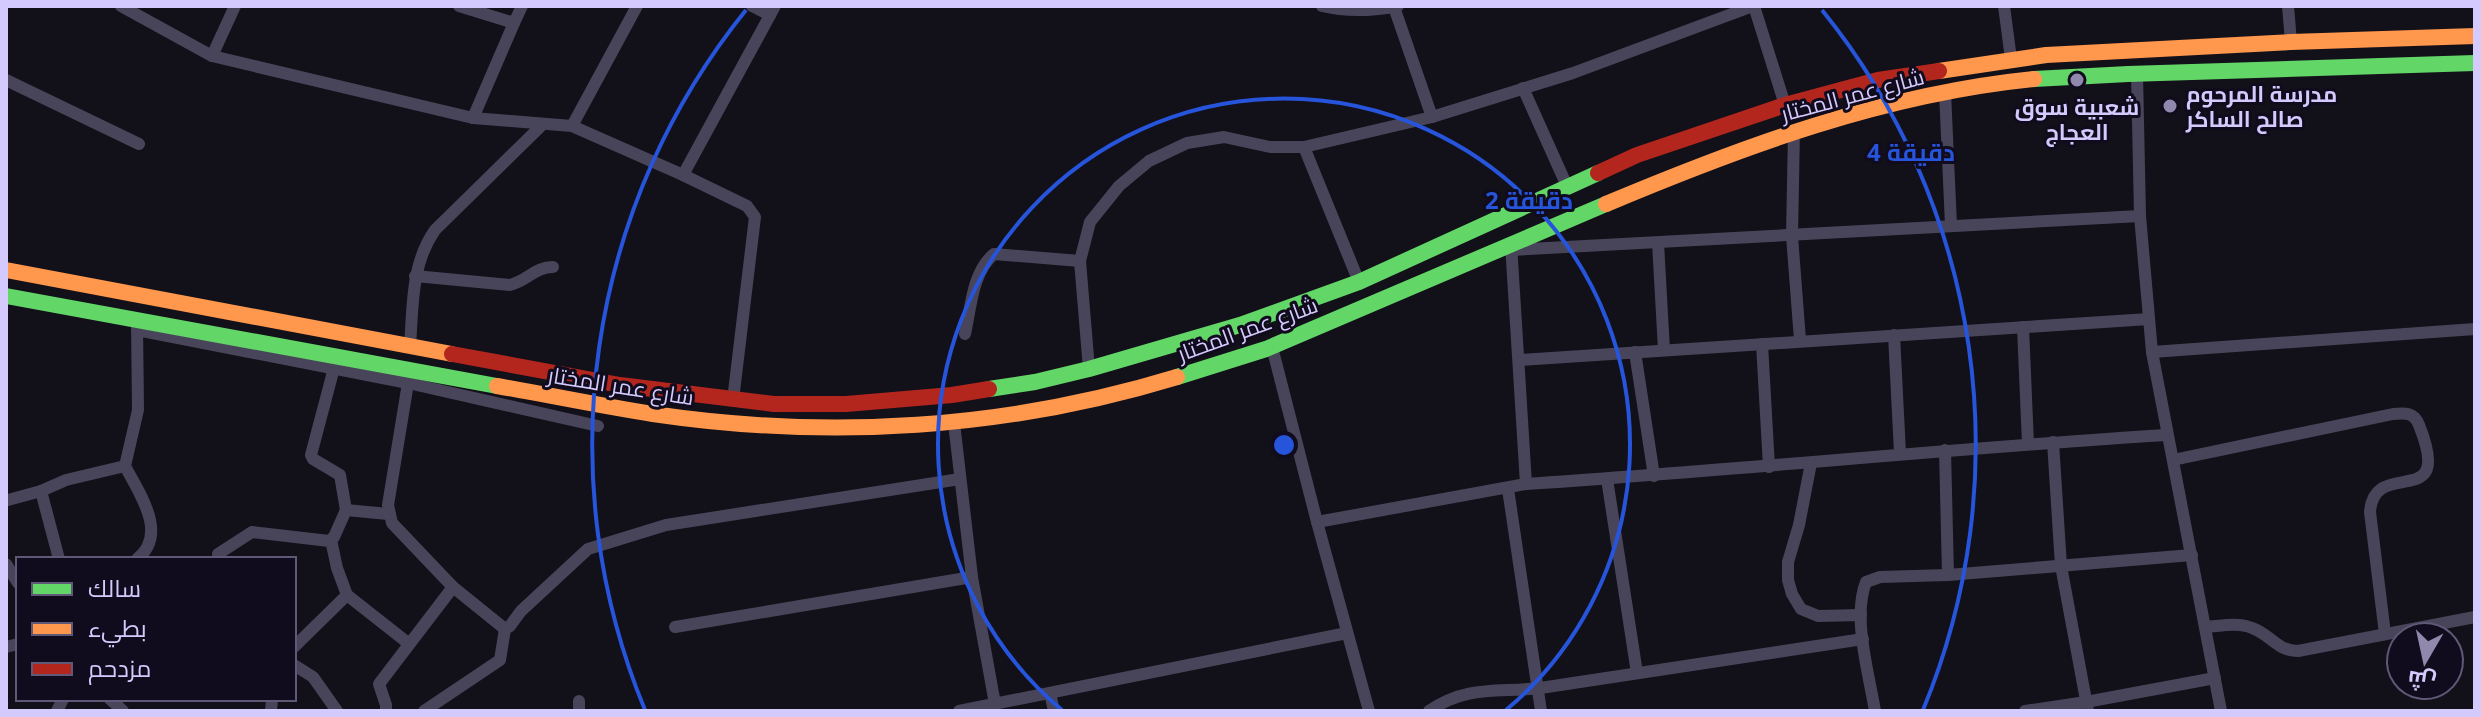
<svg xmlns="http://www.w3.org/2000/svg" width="2481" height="717" viewBox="0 0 2481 717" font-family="'Noto Sans',Cairo,sans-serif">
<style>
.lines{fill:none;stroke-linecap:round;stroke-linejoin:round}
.street{stroke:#48455a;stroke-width:12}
.fast{stroke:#63d668;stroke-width:16}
.slow{stroke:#ff974d;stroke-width:16}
.jam{stroke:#b3261e;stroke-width:16}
.ring{fill:none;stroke:#2654da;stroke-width:4}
.poi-dot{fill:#9189ad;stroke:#110c1d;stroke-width:3}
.labels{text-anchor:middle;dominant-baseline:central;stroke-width:6;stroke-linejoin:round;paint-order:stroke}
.poi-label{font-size:22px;font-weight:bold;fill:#d5cafd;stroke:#110c1d;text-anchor:start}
.street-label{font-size:22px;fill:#d5cafd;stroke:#110c1d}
.centre{fill:#2654da;stroke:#110c1d;stroke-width:4}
.ring-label{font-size:24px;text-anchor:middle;font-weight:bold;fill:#2654da;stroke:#110c1d;stroke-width:6;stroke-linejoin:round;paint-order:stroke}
</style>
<rect width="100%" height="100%" fill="#121019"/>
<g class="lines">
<g class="street">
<polyline points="121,6 212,56 473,118 572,126 683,175 775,6"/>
<polyline points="459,6 514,23 473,118"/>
<polyline points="752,6 770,15"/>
<path d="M1322,6C1347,12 1369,11 1394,7"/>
<polyline points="1398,6 1394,7 1432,117"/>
<polyline points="1754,6 1785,105"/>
<polyline points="2004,6 2011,59"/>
<polyline points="2288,6 2291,42"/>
<polyline points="514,23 522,6"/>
<polyline points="212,56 235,6"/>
<polyline points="2137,73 2140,216 2152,352 2221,711"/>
<polyline points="6,80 139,144"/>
<polyline points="1523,88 1567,186"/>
<polyline points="1945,92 1951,225"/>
<polyline points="572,126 637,6"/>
<polyline points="1794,130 1792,236 1800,340"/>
<polyline points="1304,147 1359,282"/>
<polyline points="683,175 747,206 755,217 733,400"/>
<polyline points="1658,243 1664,350"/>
<path d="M1511,244L1526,484C1740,470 1953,448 2167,435"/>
<polyline points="1511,250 2140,216"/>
<path d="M415,276L510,285C527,281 535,267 553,267"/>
<polyline points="2023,327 2028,444"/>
<polyline points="137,330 408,383 598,426"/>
<path d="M965,334C971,308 972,272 994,254L1080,261"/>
<polyline points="1894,335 1900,453"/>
<polyline points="1762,344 1769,467"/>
<path d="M410,346C413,306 411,264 435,230L543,124"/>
<polyline points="1272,347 1317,522"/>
<polyline points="1635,352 1654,476"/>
<polyline points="2152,352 2475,329"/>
<polyline points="1520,360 2149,319"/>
<polyline points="334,368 311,455 313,459 340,475 346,510"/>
<polyline points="1089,369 1080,261 1090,222 1119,186 1149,161 1187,143 1224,137 1270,147 1304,147 1432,117 1573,73 1753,6"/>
<polyline points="408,383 388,505 392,523 453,587 505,629"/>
<polyline points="954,423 972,577 995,704"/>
<polyline points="2053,442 2061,566 2088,711"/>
<polyline points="1945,450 1948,575"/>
<path d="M2173,460L2393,414C2405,413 2414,412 2419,425C2455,515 2374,455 2370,512L2385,634"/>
<polyline points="1811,463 1799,525 1788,562 1788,580 1792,594 1801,609 1818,616 1861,615"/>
<polyline points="1607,479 1637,673"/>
<polyline points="1508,489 1541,711"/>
<polyline points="41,491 59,559"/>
<polyline points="8,500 41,491 66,480 125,466"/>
<polyline points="331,540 337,568 347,595 408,643"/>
<polyline points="218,554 252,532 329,541 334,537 346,510 388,514"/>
<path d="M137,559C169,534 139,493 125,466L138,410L137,323"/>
<polyline points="6,564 18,583"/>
<polyline points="675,627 972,577"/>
<path d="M2206,627C2221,626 2238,622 2252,628C2270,634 2277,651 2298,651L2475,617"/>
<polyline points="6,647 18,644"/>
<polyline points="294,647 347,595"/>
<polyline points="294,665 313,677 337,711"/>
<polyline points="1050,693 1054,711"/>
<polyline points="110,699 123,711"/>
<polyline points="579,701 579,711"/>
<polyline points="57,711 63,699"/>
<polyline points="271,711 272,699"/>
<polyline points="386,711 386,705 379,684 453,587"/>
<polyline points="424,711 500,660 505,629 510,626 521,611 588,549 666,525 960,479"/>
<polyline points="959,711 1347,633"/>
<polyline points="1369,711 1317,522 1526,484"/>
<path d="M1429,711C1470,683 1502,694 1547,687C1653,671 1758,655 1863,639"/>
<path d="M1875,711C1869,674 1852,617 1866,582L1880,577L1948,575L2192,555"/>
<polyline points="2025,711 2086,702 2215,678"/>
</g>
<g class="fast">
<polyline points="2034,79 2128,74 2475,63"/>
<polyline points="6,296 497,386"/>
<polyline points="1177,377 1266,349 1606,204"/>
<polyline points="989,389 1035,382 1089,369 1240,325 1359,282 1598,173"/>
</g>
<g class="slow">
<polyline points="1939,71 2046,55 2291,42 2475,36"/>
<path d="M1606,204C1744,146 1884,94 2034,79"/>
<polyline points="6,270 452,354"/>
<path d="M497,386C549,395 601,406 653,414C829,440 1007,429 1177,377"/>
</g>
<g class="jam">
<polyline points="1598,173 1637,155 1785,105 1878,80 1939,71"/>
<polyline points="452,354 620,385 774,404 846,404 952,395 989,389"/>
</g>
</g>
<g class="ring">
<path d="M1062 710A346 346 0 1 1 1506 710"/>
<path d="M645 710A692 692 0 0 1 746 10M1822 10A692 692 0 0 1 1923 710"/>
</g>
<g class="poi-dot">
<circle cx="2077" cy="80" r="8"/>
<circle cx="2170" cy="106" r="8"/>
</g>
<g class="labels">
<g class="poi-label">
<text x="2186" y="93">مدرسة المرحوم<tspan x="2186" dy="25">صالح الساكر</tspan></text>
<text x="2077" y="106" text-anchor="middle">شعبية سوق<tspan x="2077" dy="25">العجاج</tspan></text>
</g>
<g class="street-label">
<text transform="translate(1852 94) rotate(-15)">شارع عمر المختار</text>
<text transform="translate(1247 328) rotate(-20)">شارع عمر المختار</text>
<text transform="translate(621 385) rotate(9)">شارع عمر المختار</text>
</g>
</g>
<circle cx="1284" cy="445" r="12" class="centre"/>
<g class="ring-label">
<text x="1911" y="161">4 دقيقة</text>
<text x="1529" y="209">2 دقيقة</text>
</g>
<rect width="2481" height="717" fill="none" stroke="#d5cafd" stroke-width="16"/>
<rect x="16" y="557" width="280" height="144" fill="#110c1d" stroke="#5f5877" stroke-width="2"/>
<rect x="32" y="583" width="40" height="12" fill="#63d668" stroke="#5f5877" stroke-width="2"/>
<text x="88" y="597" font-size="24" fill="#d5cafd">سالك</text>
<rect x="32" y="623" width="40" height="12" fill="#ff974d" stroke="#5f5877" stroke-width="2"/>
<text x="88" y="637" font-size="24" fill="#d5cafd">بطيء</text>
<rect x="32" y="663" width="40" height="12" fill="#b3261e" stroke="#5f5877" stroke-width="2"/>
<text x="88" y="677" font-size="24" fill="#d5cafd">مزدحم</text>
<g transform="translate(2425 661) rotate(189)"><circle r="38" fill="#110c1d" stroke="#5f5877" stroke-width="2"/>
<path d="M0-6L14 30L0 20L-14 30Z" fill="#9189ad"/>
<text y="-12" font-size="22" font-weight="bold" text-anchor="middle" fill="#d5cafd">ش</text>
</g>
</svg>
